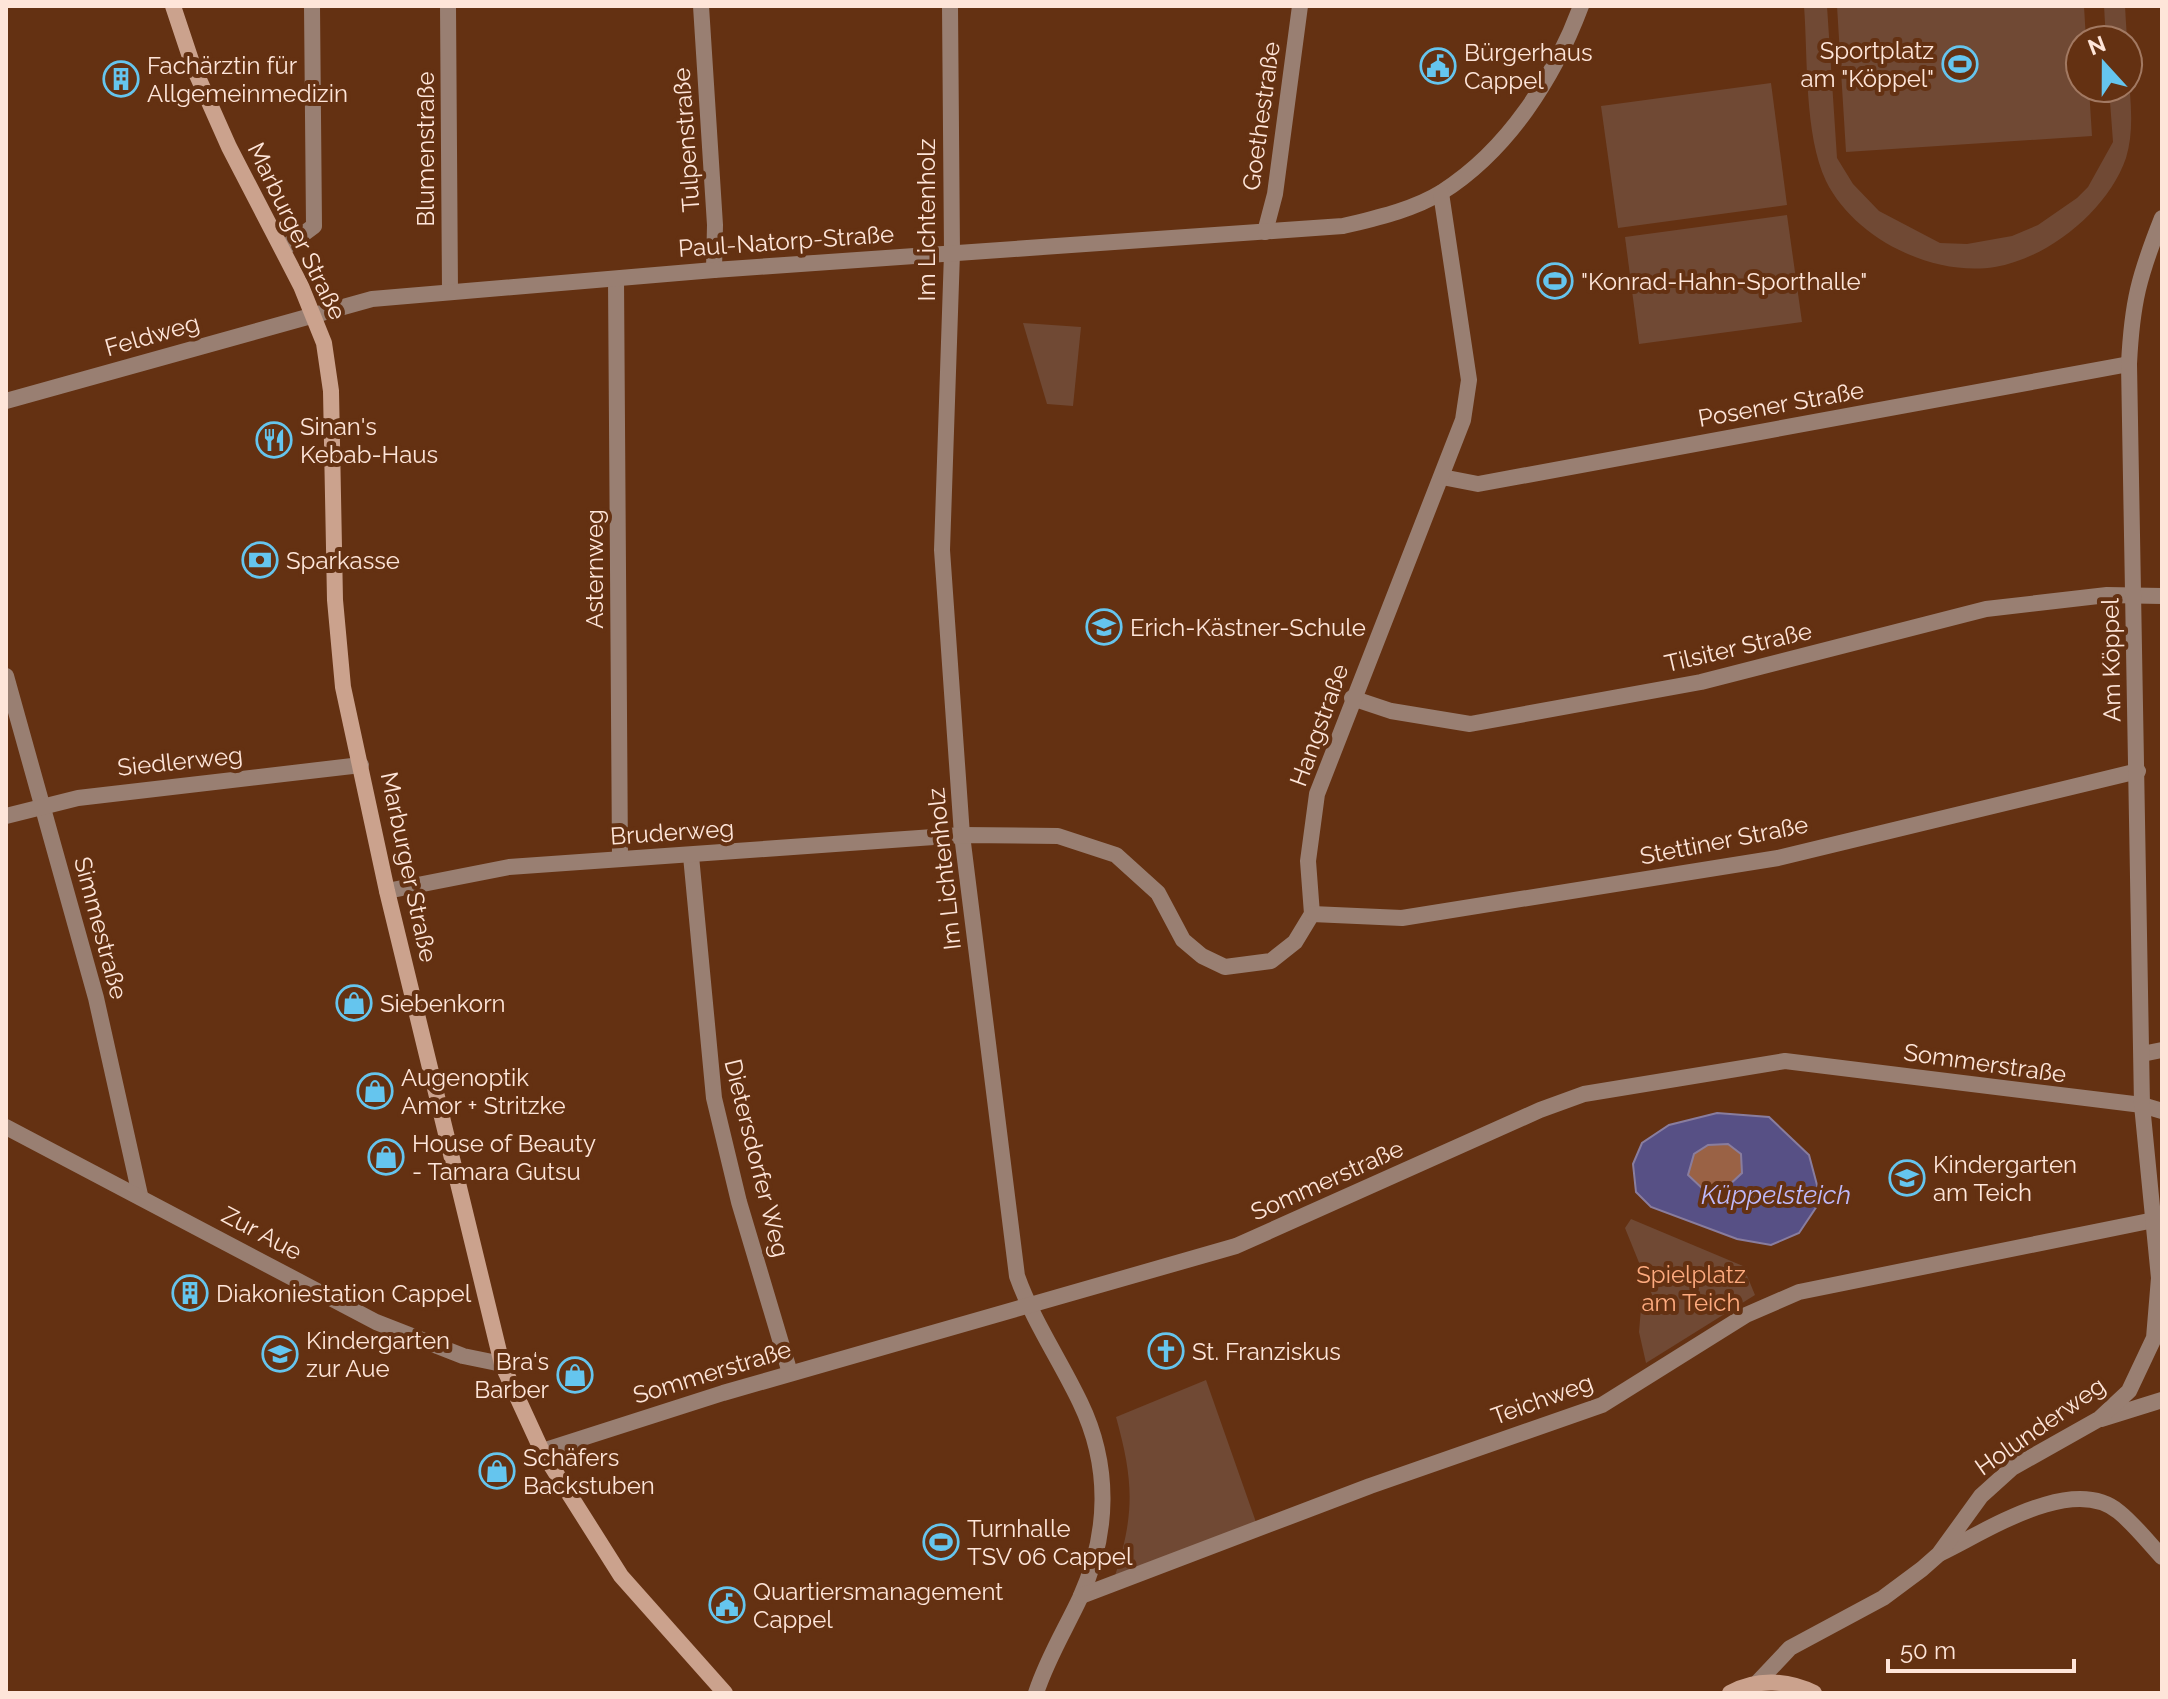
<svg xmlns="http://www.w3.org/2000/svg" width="2168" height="1699" viewBox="0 0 2168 1699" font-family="Raleway,sans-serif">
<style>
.green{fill:#704934}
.forest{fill:#9a6245}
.water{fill:#575085;stroke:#897d9e;stroke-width:2;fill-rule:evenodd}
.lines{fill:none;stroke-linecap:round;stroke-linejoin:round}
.street{stroke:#997f72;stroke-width:16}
.secondary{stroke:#cba28d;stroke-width:16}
.labels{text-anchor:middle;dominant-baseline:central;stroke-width:8;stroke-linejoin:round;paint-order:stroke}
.poi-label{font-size:24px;fill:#fee5d9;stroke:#643112;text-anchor:start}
.street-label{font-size:24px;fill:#fee5d9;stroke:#643112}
.park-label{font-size:24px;fill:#feab7f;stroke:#643112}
.water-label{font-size:26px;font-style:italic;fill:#bfb9fa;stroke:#643112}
</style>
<rect width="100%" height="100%" fill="#643112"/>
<g class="green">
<path d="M1804,6H1827L1837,158L1853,184L1879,211L1940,243L1967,244L2012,236L2038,225L2077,198L2088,187L2113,142L2109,88H2128V67C2130,97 2135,129 2126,158C2108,210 2049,258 1995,267C1932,277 1854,238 1826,181C1804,134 1808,58 1804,6Z"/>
<polygon points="1837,6 2084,6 2086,40 2080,40 2080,88 2089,88 2092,136 1846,152"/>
<polygon points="2104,6 2125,6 2127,40 2106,40"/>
<polygon points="1771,83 1787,205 1618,228 1601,106"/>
<polygon points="1787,215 1802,322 1639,344 1625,237"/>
<polygon points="1023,323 1081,327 1073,406 1047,404"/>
<polygon points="1631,1219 1743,1266 1755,1295 1646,1363 1639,1332 1641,1308 1655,1302 1625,1228"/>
<path d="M1206,1380L1257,1525L1114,1579C1135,1514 1134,1482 1116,1417Z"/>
</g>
<polygon class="forest" points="1728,1144 1741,1154 1742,1173 1726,1188 1705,1192 1688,1175 1694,1153 1708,1145"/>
<path class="water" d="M1717,1113L1769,1117L1809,1155L1821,1200L1799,1233L1771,1245L1737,1239L1651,1207L1636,1192L1633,1164L1642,1143L1669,1125ZM1728,1144L1741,1154L1742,1173L1726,1188L1705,1191L1688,1175L1694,1154L1708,1145Z"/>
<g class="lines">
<g class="street">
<polyline points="448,6 450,292"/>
<polyline points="701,6 715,225 714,270"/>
<path d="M950,6L952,253L942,550L962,835L1017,1276C1033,1321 1060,1360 1080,1402C1111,1466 1109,1534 1080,1598C1065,1630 1047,1659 1036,1693"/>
<polyline points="1265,232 1275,194 1300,6"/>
<polyline points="283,249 314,226 312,6"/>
<polyline points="616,279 620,859"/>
<path d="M6,401L372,299L714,270L1343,226C1376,218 1413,210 1442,192C1508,150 1554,78 1581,6"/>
<polyline points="1442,477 1478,484 2129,364"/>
<polyline points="6,676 96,998 140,1195"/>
<polyline points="1352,698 1391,711 1470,724 1701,682 1986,609 2107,595 2162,596"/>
<polyline points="6,816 78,798 361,765"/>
<polyline points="691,856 714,1098 739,1202 790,1373"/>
<polyline points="387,891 509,867 962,835 1058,836 1116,855 1158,893 1183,940 1202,956 1225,967 1271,961 1295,942 1312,914 1308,861 1317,794 1463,420 1469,380 1441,193"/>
<polyline points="1312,914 1402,918 1778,858 2138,771"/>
<polyline points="2142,1054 2162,1050"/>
<polyline points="6,1127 376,1322 463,1356 502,1364"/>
<polyline points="2101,1419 2162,1400"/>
<polyline points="542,1451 723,1393 1236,1246 1540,1110 1584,1094 1785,1061 2142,1105 2162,1111"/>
<path d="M1941,1553C1985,1532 2073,1473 2119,1512C2135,1525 2148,1542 2162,1557"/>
<polyline points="1081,1596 1370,1486 1602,1405 1746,1315 1799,1292 2154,1220"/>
<path d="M1757,1683L1790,1648L1883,1598L1922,1569L1939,1554L1981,1496L2012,1468L2099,1419L2129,1391L2154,1338L2159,1278L2142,1105L2129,364C2132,302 2139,276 2162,218"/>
</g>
<g class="secondary">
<polyline points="173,6 193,66 229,147 301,286 324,343 331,391 335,600 343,687 387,891 502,1364 542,1451 621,1576 725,1693"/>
<path d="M1730,1693C1757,1678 1788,1680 1814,1693"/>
</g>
</g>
<defs>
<symbol id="stadium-ring" viewBox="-11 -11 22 22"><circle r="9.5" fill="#643112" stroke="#65c5ee" stroke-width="1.5"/><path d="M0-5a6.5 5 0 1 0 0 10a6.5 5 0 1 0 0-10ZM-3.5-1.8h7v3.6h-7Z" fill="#65c5ee"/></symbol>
<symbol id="civic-ring" viewBox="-11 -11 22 22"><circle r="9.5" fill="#643112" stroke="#65c5ee" stroke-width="1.5"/><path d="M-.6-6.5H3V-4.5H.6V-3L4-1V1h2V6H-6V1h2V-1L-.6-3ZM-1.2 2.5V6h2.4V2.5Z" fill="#65c5ee"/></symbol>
<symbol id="building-ring" viewBox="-11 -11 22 22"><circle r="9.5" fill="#643112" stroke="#65c5ee" stroke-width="1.5"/><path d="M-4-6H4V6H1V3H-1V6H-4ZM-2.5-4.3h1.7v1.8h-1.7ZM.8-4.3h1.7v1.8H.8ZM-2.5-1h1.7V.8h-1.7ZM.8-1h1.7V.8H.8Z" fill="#65c5ee"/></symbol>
<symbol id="restaurant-ring" viewBox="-11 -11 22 22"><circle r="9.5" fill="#643112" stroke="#65c5ee" stroke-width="1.5"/><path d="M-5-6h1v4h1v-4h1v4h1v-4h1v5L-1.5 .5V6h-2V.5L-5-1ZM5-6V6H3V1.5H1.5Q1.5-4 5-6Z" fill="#65c5ee"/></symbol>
<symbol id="bank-ring" viewBox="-11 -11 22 22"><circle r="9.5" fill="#643112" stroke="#65c5ee" stroke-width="1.5"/><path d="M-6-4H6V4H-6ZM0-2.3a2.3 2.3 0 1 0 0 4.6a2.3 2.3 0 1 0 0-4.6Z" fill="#65c5ee"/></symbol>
<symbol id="school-ring" viewBox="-11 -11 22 22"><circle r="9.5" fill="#643112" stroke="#65c5ee" stroke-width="1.5"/><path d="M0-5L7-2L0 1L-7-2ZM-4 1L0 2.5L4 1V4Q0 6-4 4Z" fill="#65c5ee"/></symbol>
<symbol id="shop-ring" viewBox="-11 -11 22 22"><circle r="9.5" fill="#643112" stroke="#65c5ee" stroke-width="1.5"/><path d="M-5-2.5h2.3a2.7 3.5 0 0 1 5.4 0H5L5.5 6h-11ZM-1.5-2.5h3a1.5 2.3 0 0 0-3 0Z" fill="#65c5ee"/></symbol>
<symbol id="church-ring" viewBox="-11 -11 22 22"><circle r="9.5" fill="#643112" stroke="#65c5ee" stroke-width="1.5"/><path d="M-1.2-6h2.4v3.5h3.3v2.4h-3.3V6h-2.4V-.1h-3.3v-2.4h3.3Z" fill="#65c5ee"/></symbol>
</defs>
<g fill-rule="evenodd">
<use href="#stadium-ring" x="1940" y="44" width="40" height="40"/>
<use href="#civic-ring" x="1418" y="46" width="40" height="40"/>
<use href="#building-ring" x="101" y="59" width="40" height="40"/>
<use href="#stadium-ring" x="1535" y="261" width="40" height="40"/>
<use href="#restaurant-ring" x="254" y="420" width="40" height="40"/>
<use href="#bank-ring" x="240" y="540" width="40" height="40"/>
<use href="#school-ring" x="1084" y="607" width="40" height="40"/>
<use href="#shop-ring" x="334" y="983" width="40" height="40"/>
<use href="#shop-ring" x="355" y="1071" width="40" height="40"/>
<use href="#shop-ring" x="366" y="1137" width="40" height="40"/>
<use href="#school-ring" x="1887" y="1158" width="40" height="40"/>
<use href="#building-ring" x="170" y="1273" width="40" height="40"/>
<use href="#church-ring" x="1146" y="1331" width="40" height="40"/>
<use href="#school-ring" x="260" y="1334" width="40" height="40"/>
<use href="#shop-ring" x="555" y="1355" width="40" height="40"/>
<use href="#shop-ring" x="477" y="1451" width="40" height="40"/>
<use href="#stadium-ring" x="921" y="1522" width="40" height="40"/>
<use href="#civic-ring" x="707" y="1585" width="40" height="40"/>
</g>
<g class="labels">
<g class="poi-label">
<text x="1934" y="50" text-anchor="end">Sportplatz<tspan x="1934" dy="28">am "Köppel"</tspan></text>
<text x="1464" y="52">Bürgerhaus<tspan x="1464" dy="28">Cappel</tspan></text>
<text x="147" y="65">Fachärztin für<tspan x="147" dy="28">Allgemeinmedizin</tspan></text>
<text x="1581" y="281">"Konrad-Hahn-Sporthalle"</text>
<text x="300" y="426">Sinan's<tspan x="300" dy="28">Kebab-Haus</tspan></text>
<text x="286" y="560">Sparkasse</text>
<text x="1130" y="627">Erich-Kästner-Schule</text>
<text x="380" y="1003">Siebenkorn</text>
<text x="401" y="1077">Augenoptik<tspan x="401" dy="28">Amor + Stritzke</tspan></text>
<text x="412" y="1143">House of Beauty<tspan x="412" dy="28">- Tamara Gutsu</tspan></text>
<text x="1933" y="1164">Kindergarten<tspan x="1933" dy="28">am Teich</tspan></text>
<text x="216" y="1293">Diakoniestation Cappel</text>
<text x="306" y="1340">Kindergarten<tspan x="306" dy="28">zur Aue</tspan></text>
<text x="1192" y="1351">St. Franziskus</text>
<text x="549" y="1361" text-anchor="end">Bra‘s<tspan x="549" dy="28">Barber</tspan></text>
<text x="523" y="1457">Schäfers<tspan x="523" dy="28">Backstuben</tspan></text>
<text x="967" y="1528">Turnhalle<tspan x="967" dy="28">TSV 06 Cappel</tspan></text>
<text x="753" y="1591">Quartiersmanagement<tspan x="753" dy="28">Cappel</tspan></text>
</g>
<g class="street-label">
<text transform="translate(1261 116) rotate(-82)">Goethestraße</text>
<text transform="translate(686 140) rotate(-94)">Tulpenstraße</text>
<text transform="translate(425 149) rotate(-90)">Blumenstraße</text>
<text transform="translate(926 220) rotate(-90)">Im Lichtenholz</text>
<text transform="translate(297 231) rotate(64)">Marburger Straße</text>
<text transform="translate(786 241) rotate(-4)">Paul-Natorp-Straße</text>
<text transform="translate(152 335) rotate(-16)">Feldweg</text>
<text transform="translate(1781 404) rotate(-10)">Posener Straße</text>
<text transform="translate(594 569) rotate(-90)">Asternweg</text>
<text transform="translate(1738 647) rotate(-13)">Tilsiter Straße</text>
<text transform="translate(2111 660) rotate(-91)">Am Köppel</text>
<text transform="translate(1319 725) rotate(-70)">Hangstraße</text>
<text transform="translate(180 761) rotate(-6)">Siedlerweg</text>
<text transform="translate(672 832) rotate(-4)">Bruderweg</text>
<text transform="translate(1724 840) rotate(-11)">Stettiner Straße</text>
<text transform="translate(409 867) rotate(78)">Marburger Straße</text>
<text transform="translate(944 869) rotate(-96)">Im Lichtenholz</text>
<text transform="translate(101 928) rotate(75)">Simmestraße</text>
<text transform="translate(1985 1063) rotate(8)">Sommerstraße</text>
<text transform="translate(757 1158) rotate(76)">Dietersdorfer Weg</text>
<text transform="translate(1327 1180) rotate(-24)">Sommerstraße</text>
<text transform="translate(262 1233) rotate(28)">Zur Aue</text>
<text transform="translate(712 1372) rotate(-17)">Sommerstraße</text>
<text transform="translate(1542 1399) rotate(-20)">Teichweg</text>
<text transform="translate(2040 1426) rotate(-35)">Holunderweg</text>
</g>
<g class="park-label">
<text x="1691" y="1274">Spielplatz<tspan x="1691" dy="28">am Teich</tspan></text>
</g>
<g class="water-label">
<text x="1776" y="1195">Küppelsteich</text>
</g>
</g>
<rect width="2168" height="1699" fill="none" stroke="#fee5d9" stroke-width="16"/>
<g transform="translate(2104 64) rotate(339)"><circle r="38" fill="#643112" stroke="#a27962" stroke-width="2"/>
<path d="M0-6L14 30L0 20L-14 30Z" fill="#65c5ee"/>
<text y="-12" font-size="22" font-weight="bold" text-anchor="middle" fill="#fee5d9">N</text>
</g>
<path d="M1888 1659v12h186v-12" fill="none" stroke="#fee5d9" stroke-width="4"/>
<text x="1900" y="1659" font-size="24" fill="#fee5d9" stroke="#643112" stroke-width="6" paint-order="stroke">50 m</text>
</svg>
